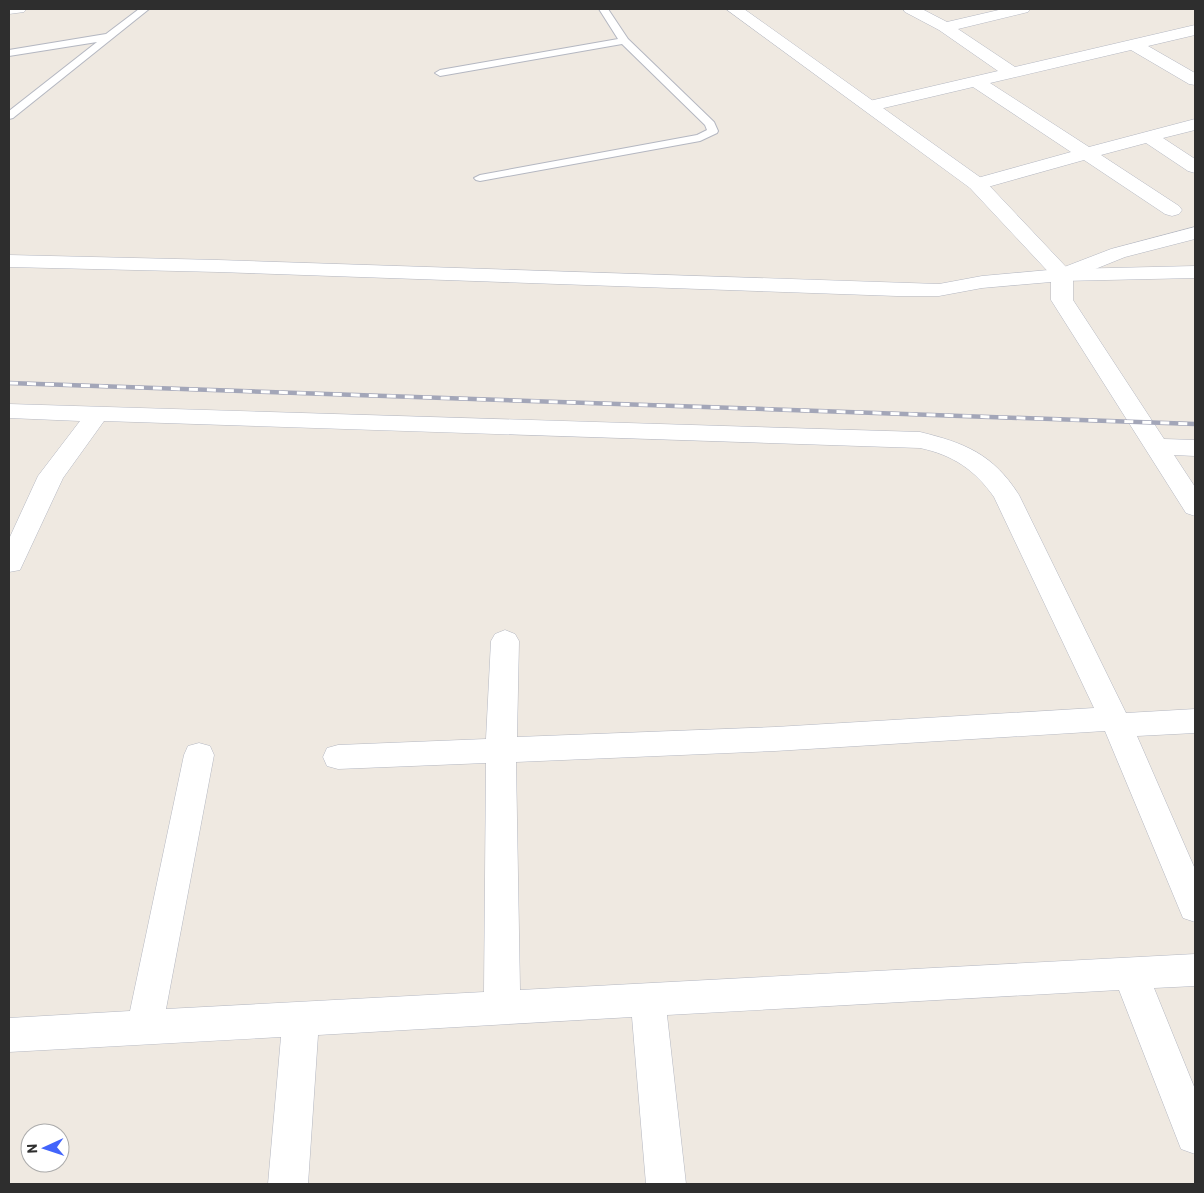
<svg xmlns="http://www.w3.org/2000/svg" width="1204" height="1193" viewBox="0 0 1204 1193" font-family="Barlow,sans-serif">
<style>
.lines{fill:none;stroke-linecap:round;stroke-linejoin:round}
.lane-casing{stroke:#b4b7c1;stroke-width:2}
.street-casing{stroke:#b4b7c1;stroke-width:1}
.secondary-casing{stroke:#b4b7c1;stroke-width:1}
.lane{fill:#fff;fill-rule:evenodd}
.street{fill:#fff;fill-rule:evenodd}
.secondary{fill:#fff;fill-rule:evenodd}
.rail-casing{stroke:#a3a6b8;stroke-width:4.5}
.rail{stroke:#fff;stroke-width:3;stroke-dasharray:9;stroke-linecap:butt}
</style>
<rect width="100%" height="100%" fill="#efe9e1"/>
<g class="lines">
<defs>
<g id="lane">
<polygon points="139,9 149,9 13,118 9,119 9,111 97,42 9,56 9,50 106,34"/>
<polygon points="599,9 608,9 628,39 714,122 718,131 717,133 700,141 480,181 476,180 474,178 480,175 697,135 707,130 705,125 622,44 440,76 435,73 440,70 618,39"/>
</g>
<g id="street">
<polygon points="903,9 922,9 947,22 1003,9 1030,9 1028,12 958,29 1015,67 1195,25 1195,35 1148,46 1195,73 1195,85 1189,84 1131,50 990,83 1089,147 1195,119 1195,130 1163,138 1195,159 1195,173 1188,171 1146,143 1101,155 1179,206 1182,210 1179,214 1172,216 1165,214 1084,160 977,190 970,188 967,184 970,180 1071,152 973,87 871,111 865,110 862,106 865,102 998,71 939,30 905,12"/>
<polygon points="1195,227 1195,239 1125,257 1073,278 1073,300 1164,439 1195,440 1195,456 1174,455 1195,487 1195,516 1186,513 1051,300 1051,282 982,288 939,296 897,296 218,272 9,267 9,255 218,260 939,284 982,276 1059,269 1111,249"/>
<path d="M9,404L920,432C965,443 993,454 1019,495L1126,713L1195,709V733L1137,736L1195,869V922L1183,918L1105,731L775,751L516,762L520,990L1195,954V986L1154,988L1195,1089V1154L1181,1149L1119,990L667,1015L686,1184H646L632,1017L318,1035L308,1184H268L281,1037L9,1052V1018L130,1011L184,755L188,746L199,743L210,746L214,755L166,1009L484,992L486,763L338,769L327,766L323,757L327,748L338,745L486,739L491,641L495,634L505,630L515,634L519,641L517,737L775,727L1094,708L994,497C975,470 953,455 920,448L104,421L63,478L20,570L9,572V539L38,476L80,421L9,418Z"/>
</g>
<g id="secondary">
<polygon points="9,9 26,9 24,12 9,14"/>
<polygon points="726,9 744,9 984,180 1068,269 1195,266 1195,278 1062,281 1055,279 970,188"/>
</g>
</defs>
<use href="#lane" class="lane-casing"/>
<use href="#street" class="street-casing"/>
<use href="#secondary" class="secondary-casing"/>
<use href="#lane" class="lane"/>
<use href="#street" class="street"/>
<use href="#secondary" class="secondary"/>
<defs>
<polyline id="rail" points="9,383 1195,424"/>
</defs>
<use href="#rail" class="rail-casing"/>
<use href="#rail" class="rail"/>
</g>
<rect width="1204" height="1193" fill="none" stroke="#2e2e2e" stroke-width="20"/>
<g transform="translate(45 1148) rotate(267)"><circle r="24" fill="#ffffff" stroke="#ababab"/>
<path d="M0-4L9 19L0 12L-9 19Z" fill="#4264fb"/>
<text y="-8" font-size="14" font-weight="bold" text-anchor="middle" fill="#2e2e2e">N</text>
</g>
</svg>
